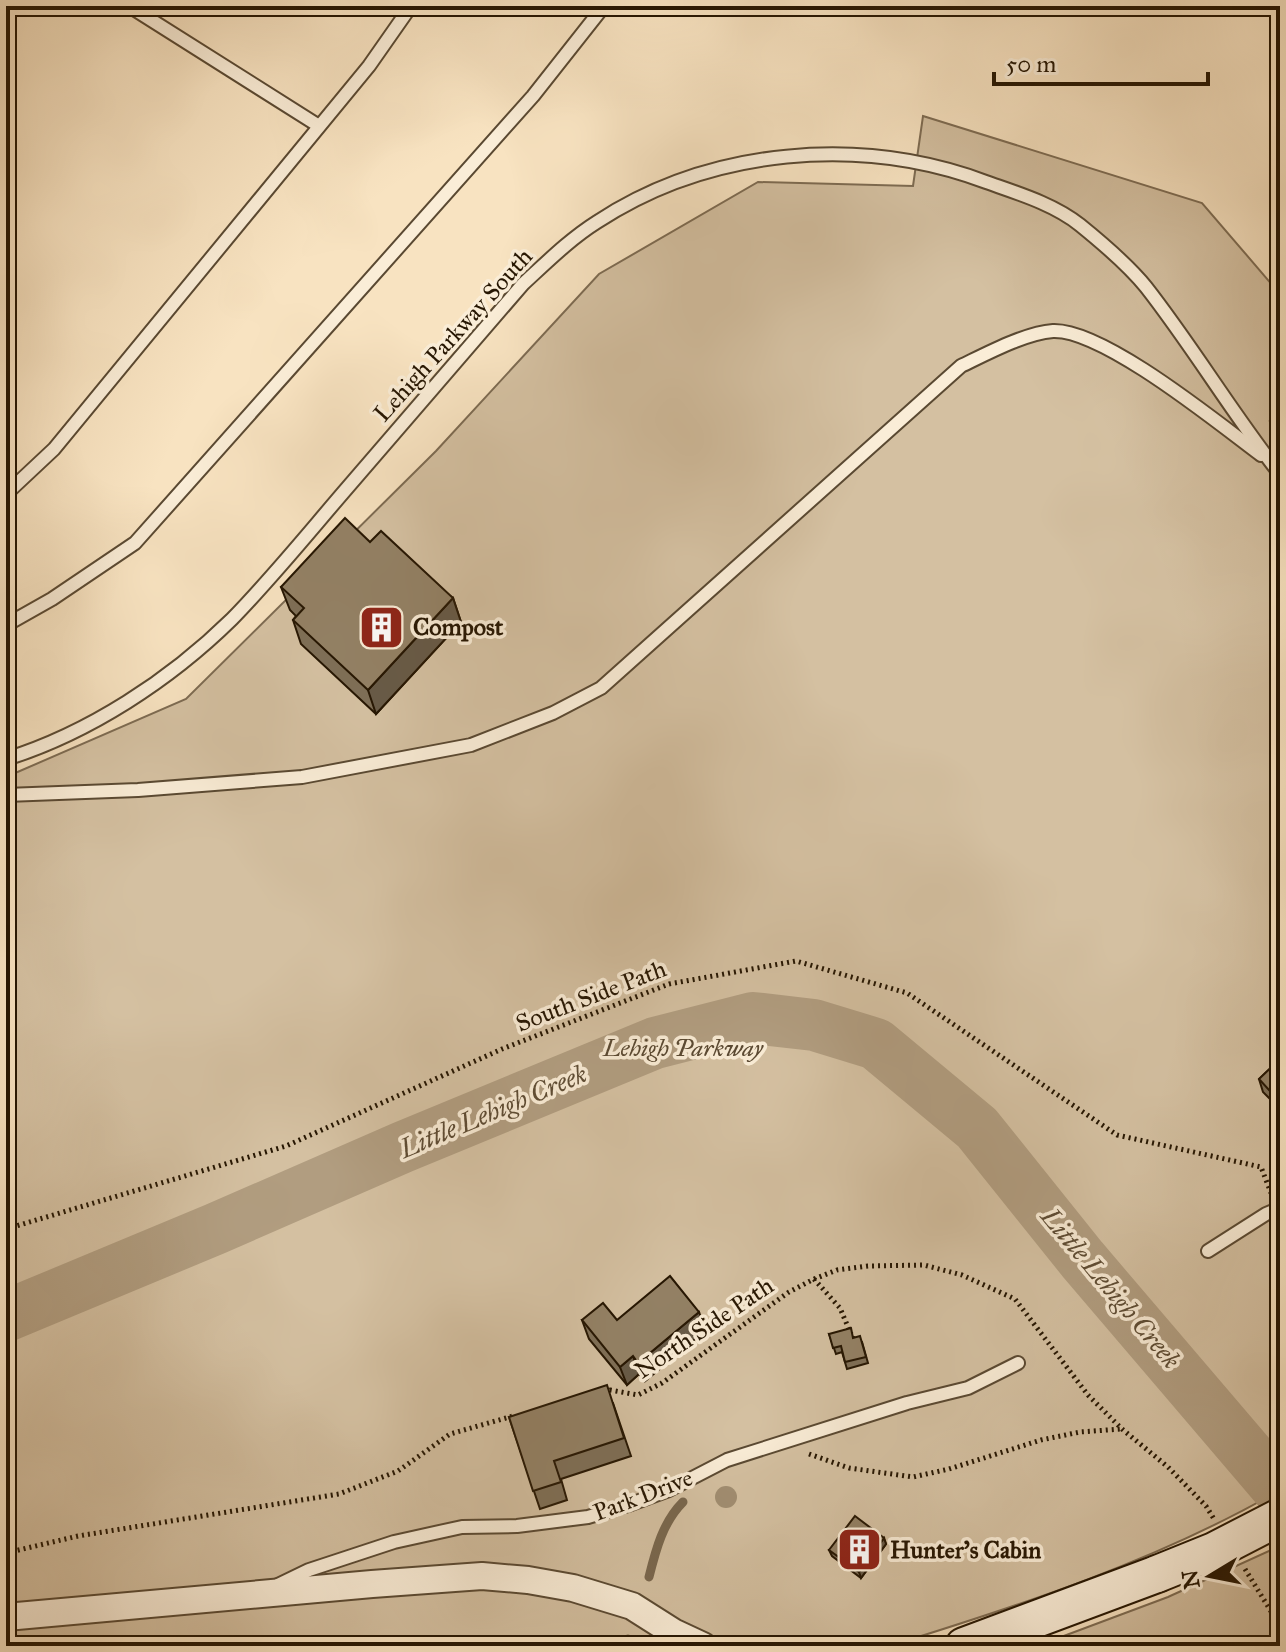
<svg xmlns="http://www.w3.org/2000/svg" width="1286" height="1652" viewBox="0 0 1286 1652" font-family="'IM FELL Great Primer',serif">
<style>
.green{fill:#d4c0a1;stroke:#7d6b52;stroke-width:2}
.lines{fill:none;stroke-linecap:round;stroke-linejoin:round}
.stream{stroke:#79674e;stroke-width:9}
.river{stroke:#b19d80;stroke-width:52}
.service-casing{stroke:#5a4932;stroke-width:16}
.minor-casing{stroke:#5a4932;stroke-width:30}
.secondary-casing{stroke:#261602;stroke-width:40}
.path{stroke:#261602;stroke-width:5;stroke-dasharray:2 4;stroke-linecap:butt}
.service{stroke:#faedd7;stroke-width:12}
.minor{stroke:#faedd7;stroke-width:26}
.secondary{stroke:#faedd7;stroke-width:36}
.secondary-bridge-casing{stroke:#261602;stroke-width:40;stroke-linecap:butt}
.secondary-bridge{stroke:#faedd7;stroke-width:36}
.tree{fill:#a18e72}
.wall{fill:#7e6f57;stroke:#261602;stroke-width:2}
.shaded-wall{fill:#675a47;stroke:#261602;stroke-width:2}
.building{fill:#938165;stroke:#261602;stroke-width:2}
.labels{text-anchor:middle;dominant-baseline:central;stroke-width:7;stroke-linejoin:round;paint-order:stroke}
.street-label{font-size:24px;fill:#261602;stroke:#faedd7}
.poi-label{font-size:24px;font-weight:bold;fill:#261602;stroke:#faedd7;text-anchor:start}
.park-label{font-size:24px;font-style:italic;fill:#5a4932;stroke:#faedd7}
.water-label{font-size:26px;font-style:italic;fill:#5e4c34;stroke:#faedd7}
</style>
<rect width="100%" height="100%" fill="#f8e3c1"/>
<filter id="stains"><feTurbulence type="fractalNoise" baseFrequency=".0025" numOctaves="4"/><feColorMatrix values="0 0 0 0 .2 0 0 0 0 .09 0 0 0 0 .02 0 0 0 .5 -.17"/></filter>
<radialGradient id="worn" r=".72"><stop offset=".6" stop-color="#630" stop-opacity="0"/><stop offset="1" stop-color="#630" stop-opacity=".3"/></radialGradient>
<g class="green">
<path d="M923,116L1202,203L1280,294V1490C1159,1560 1022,1605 889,1646H6V777L186,699L436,451L599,274L758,182L913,186Z"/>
<polygon points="1280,1546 1280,1646 1037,1646 1168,1597"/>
</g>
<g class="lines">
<g class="stream">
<path d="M649,1577C656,1549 663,1522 683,1502"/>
<polyline points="626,1646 628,1639"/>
</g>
<polyline class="river" points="6,1316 215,1229 403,1147 655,1043 753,1018 814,1025 876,1044 977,1128 1082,1259 1280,1491"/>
<defs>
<g id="service">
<polyline points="129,6 319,126"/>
<polyline points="6,494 54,449 369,66 411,6"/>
<polyline points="6,625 52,599 135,543 533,96 604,6"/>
<path d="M6,759C89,733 170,680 232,619C273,577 310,531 348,487C406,419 465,352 523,284C547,262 570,239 597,222C710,148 860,135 986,182C1017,193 1054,204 1080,225C1101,242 1129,266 1146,287C1193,347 1232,413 1280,474"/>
<path d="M6,795L138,790L302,777L471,745L553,713L601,688L961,366C986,354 1025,333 1053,331C1103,329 1218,423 1261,455"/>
<polyline points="1208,1251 1266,1214 1280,1208"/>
<polyline points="278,1585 309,1570 394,1542 462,1527 517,1526 588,1517 631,1504 669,1490 727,1460 907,1403 968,1388 1018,1363"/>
</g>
<polyline id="minor" points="6,1617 372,1584 482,1576 528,1580 573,1588 632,1606 673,1632 703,1646"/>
<polyline id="secondary" points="964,1646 1157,1574"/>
</defs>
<use href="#service" class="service-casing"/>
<use href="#minor" class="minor-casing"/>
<use href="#secondary" class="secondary-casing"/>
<g class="path">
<polyline points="6,1229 286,1146 502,1049 669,984 796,961 907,993 1117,1135 1261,1167 1271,1193"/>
<polyline points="814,1279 840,1308 851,1334"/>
<polyline points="604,1392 610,1390 638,1395 662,1383 789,1292 814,1279 837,1270 868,1266 924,1265 962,1275 1015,1299 1088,1395 1122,1429 1168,1467 1206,1506 1214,1519"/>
<polyline points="809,1454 849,1468 913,1477 949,1469 1041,1440 1080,1432 1121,1429"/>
<polyline points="6,1553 78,1536 339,1494 398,1471 450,1434 513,1416"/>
<polyline points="1245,1569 1280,1626"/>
</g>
<use href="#service" class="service"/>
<use href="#minor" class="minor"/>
<use href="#secondary" class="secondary"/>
<defs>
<polyline id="secondary-bridge" points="1157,1574 1214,1551 1280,1517"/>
</defs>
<use href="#secondary-bridge" class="secondary-bridge-casing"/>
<use href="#secondary-bridge" class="secondary-bridge"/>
</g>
<circle class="tree" cx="726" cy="1497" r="11"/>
<g class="wall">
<polygon points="1280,412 1280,446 1270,421"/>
<polygon points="370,542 453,598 461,622 376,714 301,644 293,620 296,616 290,610 281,587"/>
<polygon points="1280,1059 1280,1109 1263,1092 1259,1079"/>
<polygon points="582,1320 617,1320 706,1330 645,1381 639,1374 627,1385 589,1339"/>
<polygon points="829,1334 854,1337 862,1342 868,1363 847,1369 842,1352 836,1354"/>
<polygon points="613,1403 631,1456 561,1479 567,1500 540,1509 509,1417"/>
<polygon points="884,1538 886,1544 861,1578 832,1556 829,1550"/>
</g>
<g class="shaded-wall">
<polygon points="453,598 461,622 376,714 368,690"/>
<polygon points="699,1312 706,1330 645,1381 638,1363"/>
<polygon points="633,1356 639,1374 627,1385 620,1367"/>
<polygon points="884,1538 886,1544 861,1578 859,1572"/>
</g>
<g class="building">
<polygon points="1280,412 1280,432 1270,421"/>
<polygon points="345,518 370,542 381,531 453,598 368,690 293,620 304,608 281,587"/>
<polygon points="1280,1059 1280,1102 1259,1079"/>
<polygon points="670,1276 699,1312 638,1363 633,1356 620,1367 582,1320 603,1303 617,1320"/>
<polygon points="851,1328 853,1338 860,1336 866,1357 845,1362 841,1346 833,1348 829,1334"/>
<polygon points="607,1385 624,1438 554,1461 561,1482 533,1491 509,1417"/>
<polygon points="855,1516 884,1538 859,1572 829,1550"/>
</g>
<defs>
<symbol id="building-square" viewBox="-11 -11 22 22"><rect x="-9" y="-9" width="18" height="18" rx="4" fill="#8f2418" stroke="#faedd7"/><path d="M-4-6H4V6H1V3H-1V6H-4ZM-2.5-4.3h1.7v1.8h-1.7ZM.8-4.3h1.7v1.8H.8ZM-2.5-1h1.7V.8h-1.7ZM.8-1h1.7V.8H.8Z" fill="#fff"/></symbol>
</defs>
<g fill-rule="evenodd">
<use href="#building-square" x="356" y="602" width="51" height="51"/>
<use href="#building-square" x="834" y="1524" width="51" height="51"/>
</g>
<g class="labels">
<g class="street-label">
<text transform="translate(453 335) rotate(-48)">Lehigh Parkway South</text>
<text transform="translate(591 996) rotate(-21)">South Side Path</text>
<text transform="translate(704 1328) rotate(-34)">North Side Path</text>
<text transform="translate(643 1495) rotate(-21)">Park Drive</text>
</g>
<g class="poi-label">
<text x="413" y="627">Compost</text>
<text x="890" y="1550">Hunter's Cabin</text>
</g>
<g class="park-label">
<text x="683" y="1048">Lehigh Parkway</text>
</g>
<g class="water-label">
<text transform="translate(493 1111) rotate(-23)">Little Lehigh Creek</text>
<text transform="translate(1111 1288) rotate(50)">Little Lehigh Creek</text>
</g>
</g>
<rect width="1286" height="1652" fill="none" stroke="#f8e3c1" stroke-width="32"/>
<rect x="8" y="8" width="1270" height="1636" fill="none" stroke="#261602" stroke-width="4"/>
<rect x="16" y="16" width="1254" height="1620" fill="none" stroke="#261602" stroke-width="2"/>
<g transform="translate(1210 1576) rotate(260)" stroke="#faedd7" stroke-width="6" paint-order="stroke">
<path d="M0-6L14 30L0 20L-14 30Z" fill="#261602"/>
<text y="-12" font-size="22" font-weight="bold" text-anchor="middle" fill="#261602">N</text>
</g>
<path d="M994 72v12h214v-12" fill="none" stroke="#261602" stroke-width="4"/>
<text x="1006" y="72" font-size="24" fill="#261602" stroke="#faedd7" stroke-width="6" paint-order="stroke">50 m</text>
<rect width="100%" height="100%" filter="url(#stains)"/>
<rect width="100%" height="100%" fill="url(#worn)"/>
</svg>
